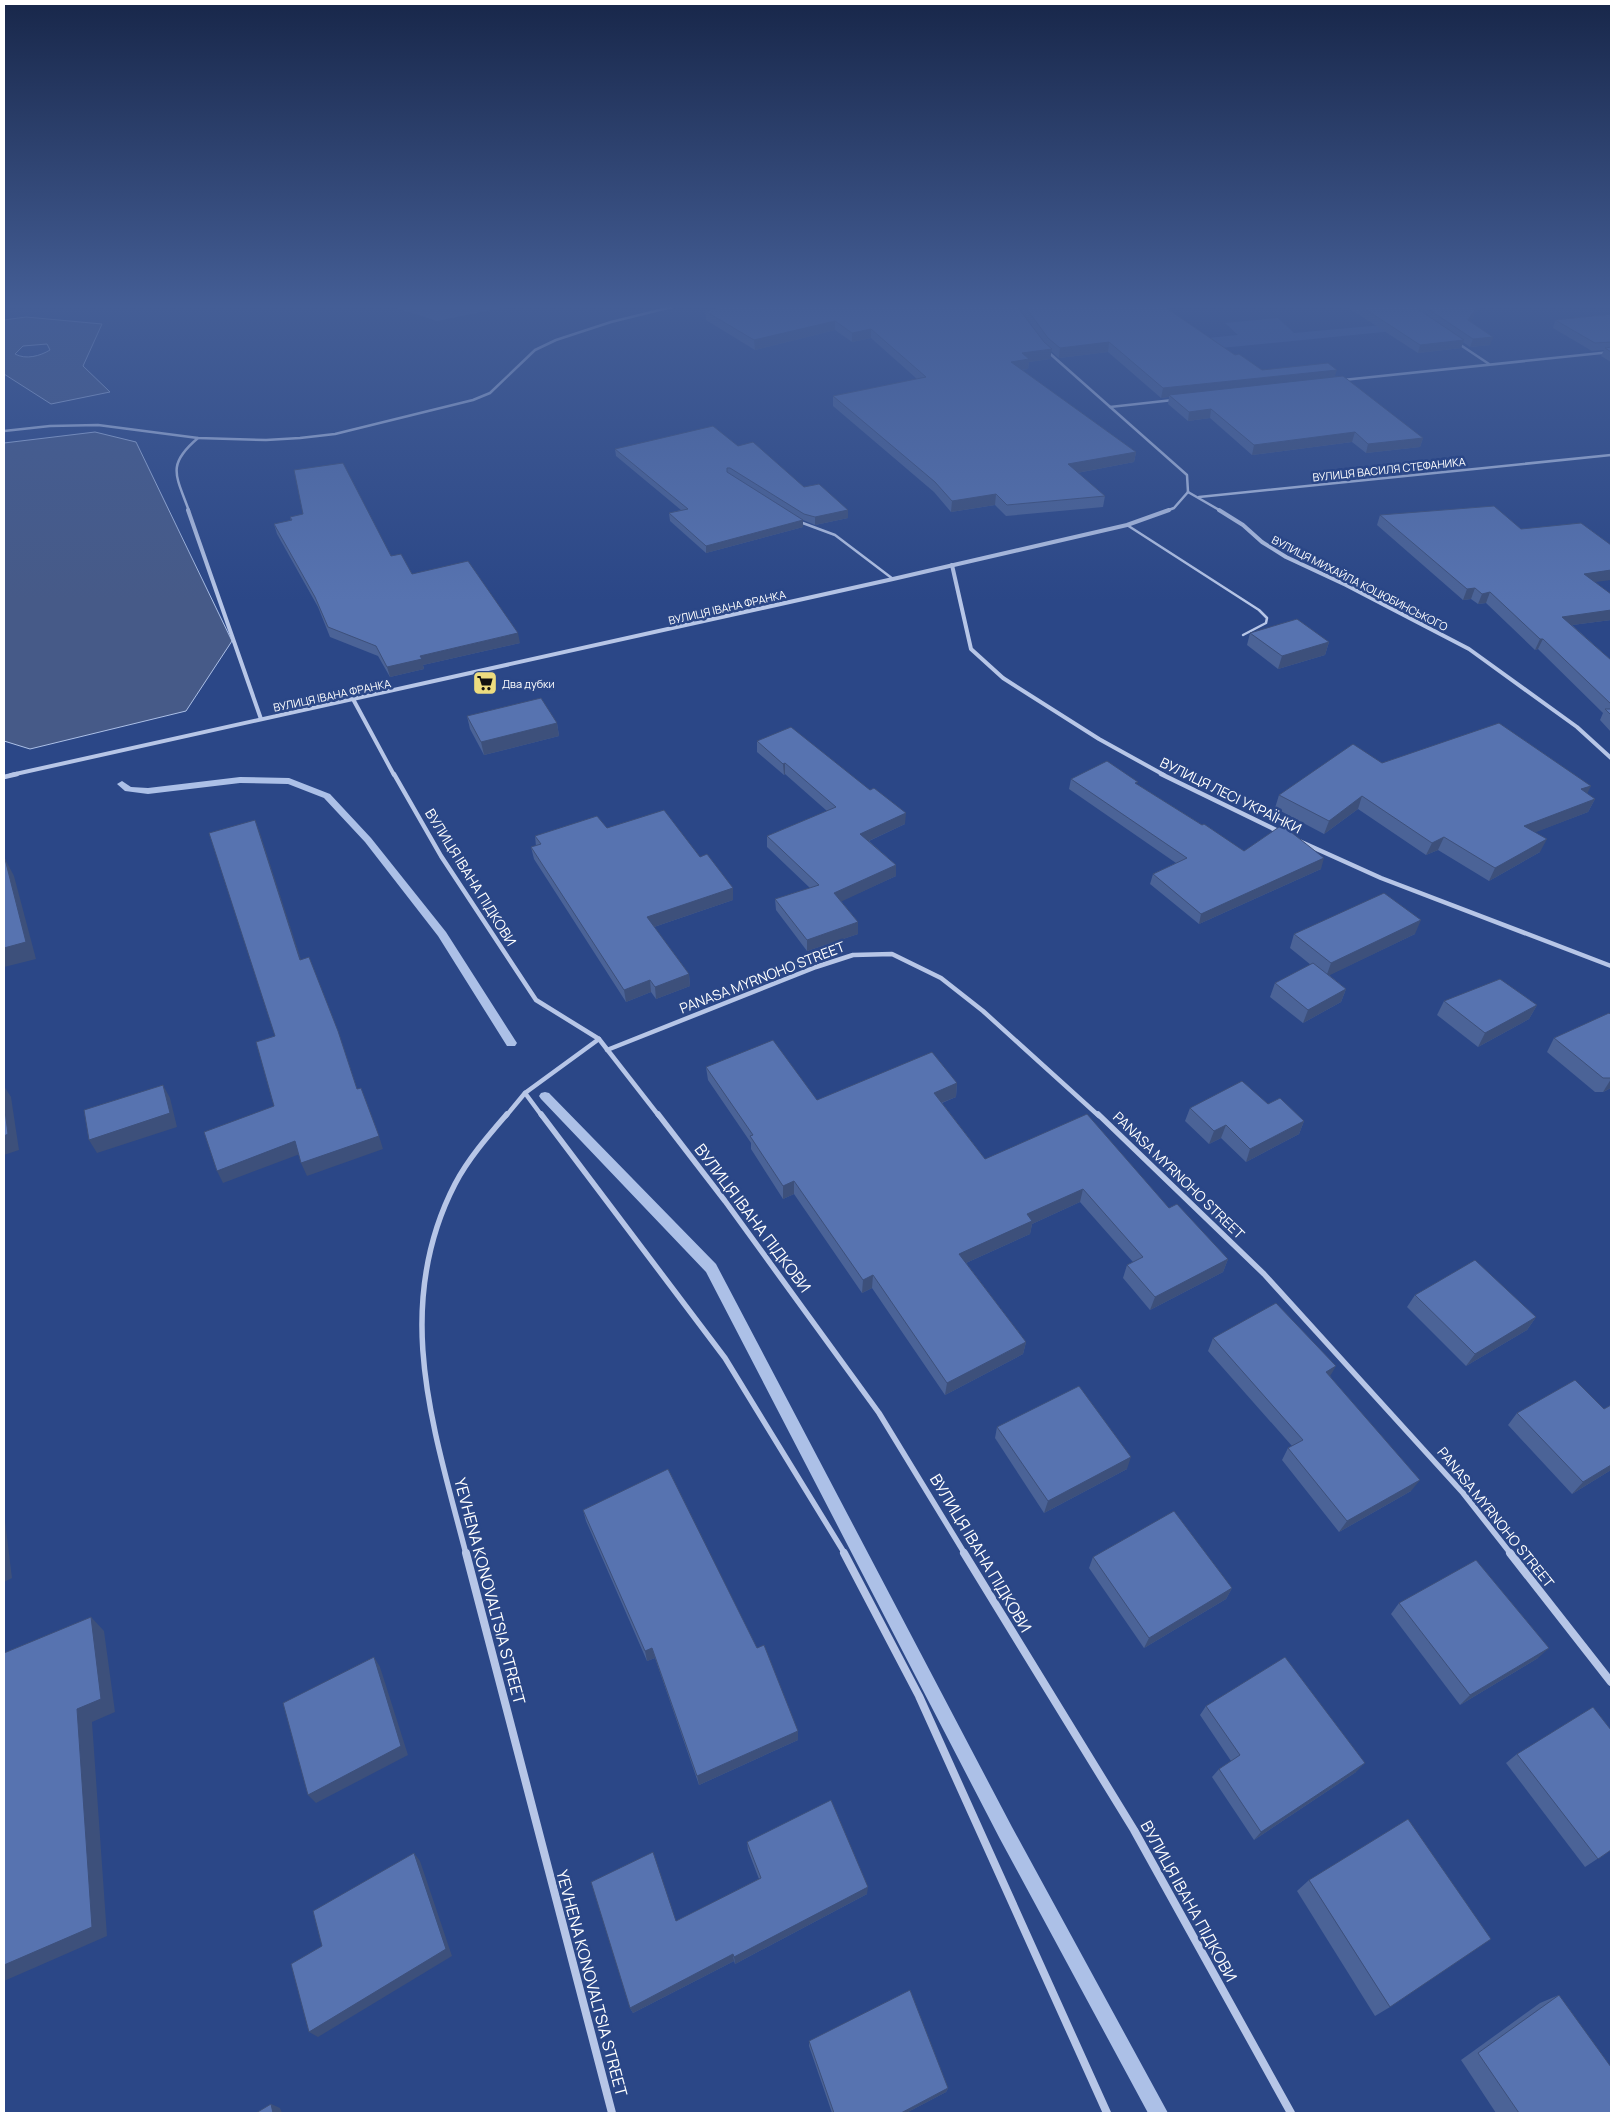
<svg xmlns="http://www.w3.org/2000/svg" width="1615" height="2117" viewBox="0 0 1615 2117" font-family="Manrope,sans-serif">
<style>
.green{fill:#4362a5}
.water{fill:#465a88;stroke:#acc0e7;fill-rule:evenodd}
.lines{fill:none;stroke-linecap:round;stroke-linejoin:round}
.stream{fill:#acc0e7;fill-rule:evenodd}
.service{stroke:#b7c6e7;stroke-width:2.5}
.minor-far4{stroke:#b7c6e7;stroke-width:2.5}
.minor-far3{stroke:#b7c6e7;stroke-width:4}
.minor-far2{stroke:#b7c6e7;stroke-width:4.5}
.minor-far1{stroke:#b7c6e7;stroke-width:5.5}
.minor{stroke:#b7c6e7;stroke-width:8}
.wall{fill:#4b6397}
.shaded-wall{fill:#3d507b}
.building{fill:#5773b0;stroke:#3d507b}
.labels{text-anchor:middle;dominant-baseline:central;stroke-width:5;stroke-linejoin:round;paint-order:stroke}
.far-street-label{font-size:11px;fill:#fff;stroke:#2b4787}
.far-poi-label{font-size:11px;fill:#fff;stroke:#2b4787;text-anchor:start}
.street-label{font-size:14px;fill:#fff;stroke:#2b4787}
.near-street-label{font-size:16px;fill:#fff;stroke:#2b4787}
</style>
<rect width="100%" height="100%" fill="#2b4787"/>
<g class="green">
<polygon points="387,305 516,305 437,321"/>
<polygon points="1278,318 1294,333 1427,321 1434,327 1180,352 1197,339 1238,335 1225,323"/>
</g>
<g class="water">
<path d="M26,317L102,324L83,366L110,392L51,404L4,374V320ZM47,344L50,350C40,356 26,360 15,354L23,346Z"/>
<polygon points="95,432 136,442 232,641 186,711 30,749 4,741 4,443"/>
</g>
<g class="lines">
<g class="stream">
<polygon points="240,777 289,778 330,794 371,838 446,932 515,1040 517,1043 515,1046 507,1046 438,936 365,842 324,798 288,784 240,783 148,794 125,791 117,784 122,781 131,787 148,788"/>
<polygon points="545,1092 549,1093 716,1264 1012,1827 1168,2113 1148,2113 1000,1839 706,1272 541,1099 539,1096 541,1093"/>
</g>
<g class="service">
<polyline points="800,522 835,535 893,579"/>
<polyline points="1127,525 1259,610 1267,618 1266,623 1243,635"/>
</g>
<g class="minor-far4">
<polyline points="1456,342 1489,364"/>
<polyline points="1047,351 1187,475 1188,492"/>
<polyline points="1343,380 1611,352"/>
<polyline points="1110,407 1173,400"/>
<polyline points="4,431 50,426 98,425 198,438 266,440 300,438 335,434 473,400 490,393 535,350 556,340 611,322 680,305"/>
<polyline points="1188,492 1221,511"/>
<polyline points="1199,497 1611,455"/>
<path d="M189,511C176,475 166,465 198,438"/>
<polyline points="1166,511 1174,508 1188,492"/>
</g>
<g class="minor-far3">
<polyline points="188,510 261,719"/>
<polyline points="1219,510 1243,525 1262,542 1286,557 1346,585 1469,649 1577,727 1611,758"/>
<polyline points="952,565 971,649 1003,678 1099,739 1164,775"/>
<polyline points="353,699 394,775"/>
<polyline points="11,775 893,579 1127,525 1169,510"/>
</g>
<g class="minor-far2">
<polyline points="394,774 441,856 536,1000 599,1039 659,1116"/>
<polyline points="1161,774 1280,832"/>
<polyline points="4,777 17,774"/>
<polyline points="1299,841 1381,878 1611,966"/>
<polyline points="607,1050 816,967 853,955 892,954 941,978 983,1011 1099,1116"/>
<polyline points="506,1116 525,1093"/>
<polyline points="542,1116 525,1093 599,1039"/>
</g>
<g class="minor-far1">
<polyline points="541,1114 725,1358 845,1554"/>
<polyline points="658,1114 725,1201 879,1413 965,1554"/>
<polyline points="1098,1114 1264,1274 1463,1493 1511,1554"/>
<path d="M466,1554C434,1429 391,1308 455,1184C468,1159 488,1136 507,1114"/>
</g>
<g class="minor">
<polyline points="466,1553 612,2113"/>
<polyline points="844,1553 919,1696 1107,2113"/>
<polyline points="964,1553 1134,1830 1291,2113"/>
<polyline points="1510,1553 1611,1682"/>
</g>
</g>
<g class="wall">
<polygon points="724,305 1162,305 1235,355 1262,370 1335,377 1423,438 1420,447 1366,453 1352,442 1252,455 1210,418 1188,421 1168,404 1169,397 1161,398 1108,352 1059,358 1051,351 1050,359 1029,362 1028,369 1022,370 1136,452 1134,462 1077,473 1105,496 1103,507 1006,516 995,505 951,512 934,492 833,406 833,396 917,379 871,338 852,342 835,330 755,350 706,320 705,311 727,306"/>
<polygon points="1344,305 1479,305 1477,310 1470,322 1490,345 1470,347 1463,342 1461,348 1418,353"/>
<polygon points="1611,314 1611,362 1601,356 1604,350 1592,351 1553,328 1555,320"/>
<polygon points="738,446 804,487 848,518 815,525 803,520 803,527 706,553 670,521 669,513 681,510 616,456 615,449"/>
<polygon points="1380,515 1521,529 1596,582 1611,620 1572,625 1611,660 1611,732 1600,720 1603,713 1538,649 1535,650 1486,603 1478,604 1471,599 1463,600 1377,525"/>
<polygon points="290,517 391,556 412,574 520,643 423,665 424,669 390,677 378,656 330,637 318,607 277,534 274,524 291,521"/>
<polygon points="1250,633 1329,642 1325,655 1278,669 1247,645"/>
<polygon points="467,716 557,723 559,736 484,755 470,729"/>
<polygon points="757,741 905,824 869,841 896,865 896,876 841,901 858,922 858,934 807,951 776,910 775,899 810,888 767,847 767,836 827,811 785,774 784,775 757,752"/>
<polygon points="1382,763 1587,794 1595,799 1588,812 1535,832 1540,852 1489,881 1438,850 1426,855 1358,809 1324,834 1275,808 1279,795"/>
<polygon points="1071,779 1138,785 1244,851 1321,869 1199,924 1150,884 1153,874 1176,863 1069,789"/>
<polygon points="607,828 733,900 654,927 689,974 690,986 656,999 651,992 626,1002 534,859 531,847 536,846 535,836"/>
<polygon points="1294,934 1415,934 1329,975 1346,989 1341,1002 1303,1023 1270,997 1275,983 1311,965 1290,948"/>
<polygon points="1444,1001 1537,1005 1529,1019 1478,1047 1437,1015"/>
<polygon points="1611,1015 1611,1088 1603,1092 1595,1092 1547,1052 1554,1038"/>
<polygon points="706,1067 817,1100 957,1083 956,1097 942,1103 985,1159 1169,1208 1228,1259 1223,1272 1150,1310 1123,1278 1127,1265 1133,1262 1080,1202 1032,1224 1030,1234 966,1263 1026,1342 1023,1354 945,1395 872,1288 862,1293 794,1194 783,1199 751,1149 751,1143 708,1080"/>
<polygon points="1268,1104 1304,1121 1299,1134 1246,1162 1221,1138 1209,1144 1185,1121 1190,1108"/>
<polygon points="1415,1295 1536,1317 1527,1330 1466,1366 1407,1307"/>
<polygon points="1213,1338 1330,1376 1411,1491 1339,1532 1282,1460 1288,1448 1292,1446 1208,1351"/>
<polygon points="1611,1405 1611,1470 1572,1494 1508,1425 1517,1413 1604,1409"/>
<polygon points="997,1427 1127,1469 1044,1513 995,1438"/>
<polygon points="583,1510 798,1731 798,1740 699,1785 655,1658 647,1661 586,1521"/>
<polygon points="1093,1557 1232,1588 1226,1599 1144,1648 1089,1568"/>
<polygon points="1399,1603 1538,1658 1460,1705 1391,1614"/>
<polygon points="1206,1706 1356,1772 1254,1840 1212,1777 1219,1769 1231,1761 1200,1715"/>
<polygon points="1517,1754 1611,1850 1585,1867 1506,1763"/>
<polygon points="747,1842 867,1894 735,1964 734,1961 633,2013 630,2008 676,1921 759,1879 748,1850"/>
<polygon points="1309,1880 1390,2007 1375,2016 1297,1891"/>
<polygon points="1559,1995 1611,2113 1496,2113 1461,2060 1540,2003"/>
<polygon points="809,2041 948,2088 946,2092 906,2113 832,2113 809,2046"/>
</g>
<g class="shaded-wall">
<polygon points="1478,305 1479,305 1477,310 1466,329 1468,320"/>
<polygon points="835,321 835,330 755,350 754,340"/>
<polygon points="871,329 871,338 852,342 852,333"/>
<polygon points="1493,337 1490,345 1470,347 1473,339"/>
<polygon points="1464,340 1461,348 1418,353 1420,345"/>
<polygon points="1109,342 1108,352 1059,358 1060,348"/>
<polygon points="1052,349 1050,359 1029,362 1028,369 1010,371 1011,362 1022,353"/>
<polygon points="1337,370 1334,379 1169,395 1169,397 1161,398 1163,388"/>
<polygon points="1211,409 1210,418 1188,421 1189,412"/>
<polygon points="1355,432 1352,442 1252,455 1254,445"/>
<polygon points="1423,438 1420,447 1366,453 1368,444"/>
<polygon points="1136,452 1134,462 1066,475 1068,464"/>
<polygon points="996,494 995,505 951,512 952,501"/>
<polygon points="848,510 848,518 815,525 815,517"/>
<polygon points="803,520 803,527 706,553 706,546"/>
<polygon points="1611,570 1611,580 1580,584 1584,574"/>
<polygon points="1475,588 1471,599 1463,600 1467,589"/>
<polygon points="1490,592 1486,603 1478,604 1482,594"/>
<polygon points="1611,610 1611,620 1557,627 1562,617"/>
<polygon points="518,633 520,643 423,665 424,669 390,677 387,667 420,656"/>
<polygon points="1540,639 1543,639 1538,649 1535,650"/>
<polygon points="1329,642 1325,655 1278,669 1282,656"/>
<polygon points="557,723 559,736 484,755 481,742"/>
<polygon points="785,763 785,774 784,775 783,764"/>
<polygon points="1591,786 1585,798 1581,789"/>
<polygon points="1362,796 1358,809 1324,834 1329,821"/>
<polygon points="1595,799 1588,812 1518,839 1524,826"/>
<polygon points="906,813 905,824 860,845 860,834"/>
<polygon points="255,820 260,833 305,972 300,960"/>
<polygon points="1444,837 1438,850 1426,855 1432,843"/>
<polygon points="1547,839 1540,852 1489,881 1495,868"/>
<polygon points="1324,858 1321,869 1199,924 1201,914"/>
<polygon points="5,859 14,876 36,959 4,967"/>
<polygon points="896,865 896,876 834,905 834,893"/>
<polygon points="733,888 733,900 648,929 647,917"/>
<polygon points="1421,920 1415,934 1326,977 1331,963"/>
<polygon points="858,922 858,934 807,951 807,940"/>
<polygon points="689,974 690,986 656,999 655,987"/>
<polygon points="650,980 651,992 626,1002 624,990"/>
<polygon points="1346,989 1341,1002 1303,1023 1308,1010"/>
<polygon points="1537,1005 1529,1019 1478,1047 1485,1033"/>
<polygon points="1611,1079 1611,1088 1603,1092"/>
<polygon points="957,1083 956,1097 933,1106 934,1093"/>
<polygon points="163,1085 170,1098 177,1127 97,1153 89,1140"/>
<polygon points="4,1086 11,1097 19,1150 4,1155"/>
<polygon points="1304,1121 1299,1134 1246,1162 1250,1149"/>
<polygon points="1226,1125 1221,1138 1209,1144 1214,1131"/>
<polygon points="379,1136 383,1149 307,1176 301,1163"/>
<polygon points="295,1141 300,1154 223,1183 217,1171"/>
<polygon points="794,1181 794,1194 783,1199 783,1186"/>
<polygon points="1083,1189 1080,1202 1032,1224 1030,1234 957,1267 959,1254 1027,1214"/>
<polygon points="1228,1259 1223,1272 1150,1310 1155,1297"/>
<polygon points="873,1275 872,1288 862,1293 863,1280"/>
<polygon points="1536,1317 1527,1330 1466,1366 1475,1354"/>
<polygon points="1026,1342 1023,1354 945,1395 947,1383"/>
<polygon points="1336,1366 1329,1378 1326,1372"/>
<polygon points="1131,1457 1127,1469 1044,1513 1048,1501"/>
<polygon points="1611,1465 1611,1470 1572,1494 1583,1482"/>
<polygon points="1420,1480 1411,1491 1339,1532 1347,1521"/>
<polygon points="4,1513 12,1578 4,1582"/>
<polygon points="1232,1588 1226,1599 1144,1648 1149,1638"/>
<polygon points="91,1617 104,1631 115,1712 92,1722 107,1936 4,1981 4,1965 77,1709"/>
<polygon points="652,1648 655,1658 647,1661 645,1651"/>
<polygon points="1549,1648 1538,1658 1460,1705 1470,1695"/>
<polygon points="374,1657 380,1667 408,1755 316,1803 308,1795"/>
<polygon points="798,1731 798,1740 699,1785 697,1776"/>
<polygon points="1365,1763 1356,1772 1254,1840 1261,1832"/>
<polygon points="414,1853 420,1861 452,1956 318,2037 309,2032"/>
<polygon points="868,1887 867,1894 735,1964 734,1957"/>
<polygon points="733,1954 734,1961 633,2013 630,2008"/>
<polygon points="948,2088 946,2092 906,2113 901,2113"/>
<polygon points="271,2104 280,2108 282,2113 273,2113"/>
</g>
<g class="building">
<polygon points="733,305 1016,305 1044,342 1052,349 1022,353 1029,359 1011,362 1136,452 1068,464 1105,496 1007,505 996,494 952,501 935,482 833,396 926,377 871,329 852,333 835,321 754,340 705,311"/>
<polygon points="1024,305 1162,305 1235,355 1239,354 1262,370 1328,363 1337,370 1163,388 1109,342 1060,348 1048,338"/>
<polygon points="1359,305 1412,305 1464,340 1420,345"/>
<polygon points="1422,305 1478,305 1468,320 1493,337 1473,339"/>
<polygon points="1611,314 1611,342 1595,343 1555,320"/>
<polygon points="1611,347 1611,352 1605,348"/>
<polygon points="1343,376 1423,438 1368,444 1355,432 1254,445 1211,409 1189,412 1169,395"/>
<polygon points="713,426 738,446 753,442 804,487 819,484 848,510 815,517 804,514 730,468 727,468 727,472 803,520 706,546 669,513 688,509 615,449"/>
<polygon points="343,463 391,556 401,554 412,574 468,561 518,633 420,656 422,659 387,667 376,646 328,627 315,597 274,524 292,520 290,517 303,514 294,470"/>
<polygon points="1494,506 1521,529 1581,523 1611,545 1611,570 1584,574 1611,594 1611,610 1562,617 1611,660 1611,704 1543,639 1540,639 1490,592 1482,594 1475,588 1467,589 1380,515"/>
<polygon points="1297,619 1329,642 1282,656 1250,633"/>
<polygon points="541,698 557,723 481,742 467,716"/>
<polygon points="1605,709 1611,709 1611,715"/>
<polygon points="1499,723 1591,786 1581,789 1595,799 1524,826 1547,839 1495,868 1444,837 1432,843 1362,796 1329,821 1279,795 1353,744 1382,763"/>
<polygon points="791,727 870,790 874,788 906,813 860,834 896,865 834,893 858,922 807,940 775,899 819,885 767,836 836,807 785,763 783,764 757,741"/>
<polygon points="1107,761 1138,782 1135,783 1202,825 1204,824 1244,851 1282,825 1324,858 1201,914 1153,874 1187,858 1071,779"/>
<polygon points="664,810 700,857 707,854 733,888 647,917 689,974 655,987 650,980 624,990 531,847 541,844 535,836 597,816 607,828"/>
<polygon points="255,820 300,960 309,957 338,1031 357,1089 361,1088 379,1136 301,1163 295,1141 217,1171 204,1132 274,1106 256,1042 275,1036 209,833"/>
<polygon points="4,859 5,859 26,942 4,948"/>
<polygon points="1384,893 1421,920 1331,963 1294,934"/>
<polygon points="1313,963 1346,989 1308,1010 1275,983"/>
<polygon points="1500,979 1537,1005 1485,1033 1444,1001"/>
<polygon points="1609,1013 1611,1015 1611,1078 1603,1078 1554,1038"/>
<polygon points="773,1040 817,1100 932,1052 957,1083 934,1093 985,1159 1087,1114 1169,1208 1177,1204 1228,1259 1155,1297 1127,1265 1143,1257 1083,1189 1027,1214 1032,1221 959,1254 1026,1342 947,1383 873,1275 863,1280 794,1181 783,1186 750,1136 753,1135 706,1067"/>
<polygon points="1242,1081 1268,1104 1280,1098 1304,1121 1250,1149 1226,1125 1214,1131 1190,1108"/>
<polygon points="163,1085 170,1113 89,1140 84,1110"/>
<polygon points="4,1103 8,1134 4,1136"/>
<polygon points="1475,1260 1536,1317 1475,1354 1415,1295"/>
<polygon points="1276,1303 1336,1366 1326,1372 1420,1480 1347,1521 1288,1448 1303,1440 1213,1338"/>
<polygon points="1575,1380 1604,1409 1611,1405 1611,1465 1583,1482 1517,1413"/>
<polygon points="1079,1386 1131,1457 1048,1501 997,1427"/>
<polygon points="668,1469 757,1648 764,1645 798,1731 697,1776 652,1648 645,1651 583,1510"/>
<polygon points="1174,1511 1232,1588 1149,1638 1093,1557"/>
<polygon points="1476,1560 1549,1648 1470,1695 1399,1603"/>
<polygon points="91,1617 101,1699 77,1709 92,1927 4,1965 4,1653"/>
<polygon points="374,1657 401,1746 308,1795 283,1703"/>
<polygon points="1285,1657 1365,1763 1261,1832 1219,1769 1240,1755 1206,1706"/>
<polygon points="1593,1707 1611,1730 1611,1850 1598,1859 1517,1754"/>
<polygon points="831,1800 868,1887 734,1957 733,1954 630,2008 591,1882 653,1852 676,1921 761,1878 747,1842"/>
<polygon points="1408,1819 1491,1939 1390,2007 1309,1880"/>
<polygon points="414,1853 446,1949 309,2032 291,1964 322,1946 313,1911"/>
<polygon points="910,1990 948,2088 901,2113 834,2113 809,2041"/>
<polygon points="1559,1995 1611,2067 1611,2113 1519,2113 1478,2053"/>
<polygon points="271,2104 273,2113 256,2113"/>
</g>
<linearGradient id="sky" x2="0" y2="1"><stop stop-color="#18274a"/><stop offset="0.51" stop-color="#445e96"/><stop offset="1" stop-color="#445e96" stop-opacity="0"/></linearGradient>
<rect width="1615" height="601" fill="url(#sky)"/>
<defs>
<symbol id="supermarket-square" viewBox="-11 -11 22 22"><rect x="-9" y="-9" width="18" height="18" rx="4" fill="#eddc7f" stroke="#2b4787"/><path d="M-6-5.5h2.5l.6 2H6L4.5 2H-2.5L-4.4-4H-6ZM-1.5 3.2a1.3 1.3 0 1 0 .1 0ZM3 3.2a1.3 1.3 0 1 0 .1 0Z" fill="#111"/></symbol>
</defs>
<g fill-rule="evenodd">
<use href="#supermarket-square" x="471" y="669" width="28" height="28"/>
</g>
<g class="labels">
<g class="far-street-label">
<text transform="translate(1389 469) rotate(-6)">ВУЛИЦЯ ВАСИЛЯ СТЕФАНИКА</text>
<text transform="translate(1360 583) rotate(27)">ВУЛИЦЯ МИХАЙЛА КОЦЮБИНСЬКОГО</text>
<text transform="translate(727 607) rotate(-13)">ВУЛИЦЯ ІВАНА ФРАНКА</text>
<text transform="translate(332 695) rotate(-12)">ВУЛИЦЯ ІВАНА ФРАНКА</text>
</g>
<g class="far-poi-label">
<text x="502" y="683">Два дубки</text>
</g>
<g class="street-label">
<text transform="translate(1231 795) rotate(26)">ВУЛИЦЯ ЛЕСІ УКРАЇНКИ</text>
<text transform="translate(471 877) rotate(58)">ВУЛИЦЯ ІВАНА ПІДКОВИ</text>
<text transform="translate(762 977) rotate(-21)">PANASA MYRNOHO STREET</text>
<text transform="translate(1179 1175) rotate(44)">PANASA MYRNOHO STREET</text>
<text transform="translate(1496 1517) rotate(51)">PANASA MYRNOHO STREET</text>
</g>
<g class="near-street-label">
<text transform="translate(753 1218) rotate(53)">ВУЛИЦЯ ІВАНА ПІДКОВИ</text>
<text transform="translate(981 1553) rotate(59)">ВУЛИЦЯ ІВАНА ПІДКОВИ</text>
<text transform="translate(490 1591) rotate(75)">YEVHENA KONOVALTSIA STREET</text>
<text transform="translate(1189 1901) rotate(61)">ВУЛИЦЯ ІВАНА ПІДКОВИ</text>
<text transform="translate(592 1983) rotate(75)">YEVHENA KONOVALTSIA STREET</text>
</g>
</g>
<rect width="1615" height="2117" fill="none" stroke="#ffffff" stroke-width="10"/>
</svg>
